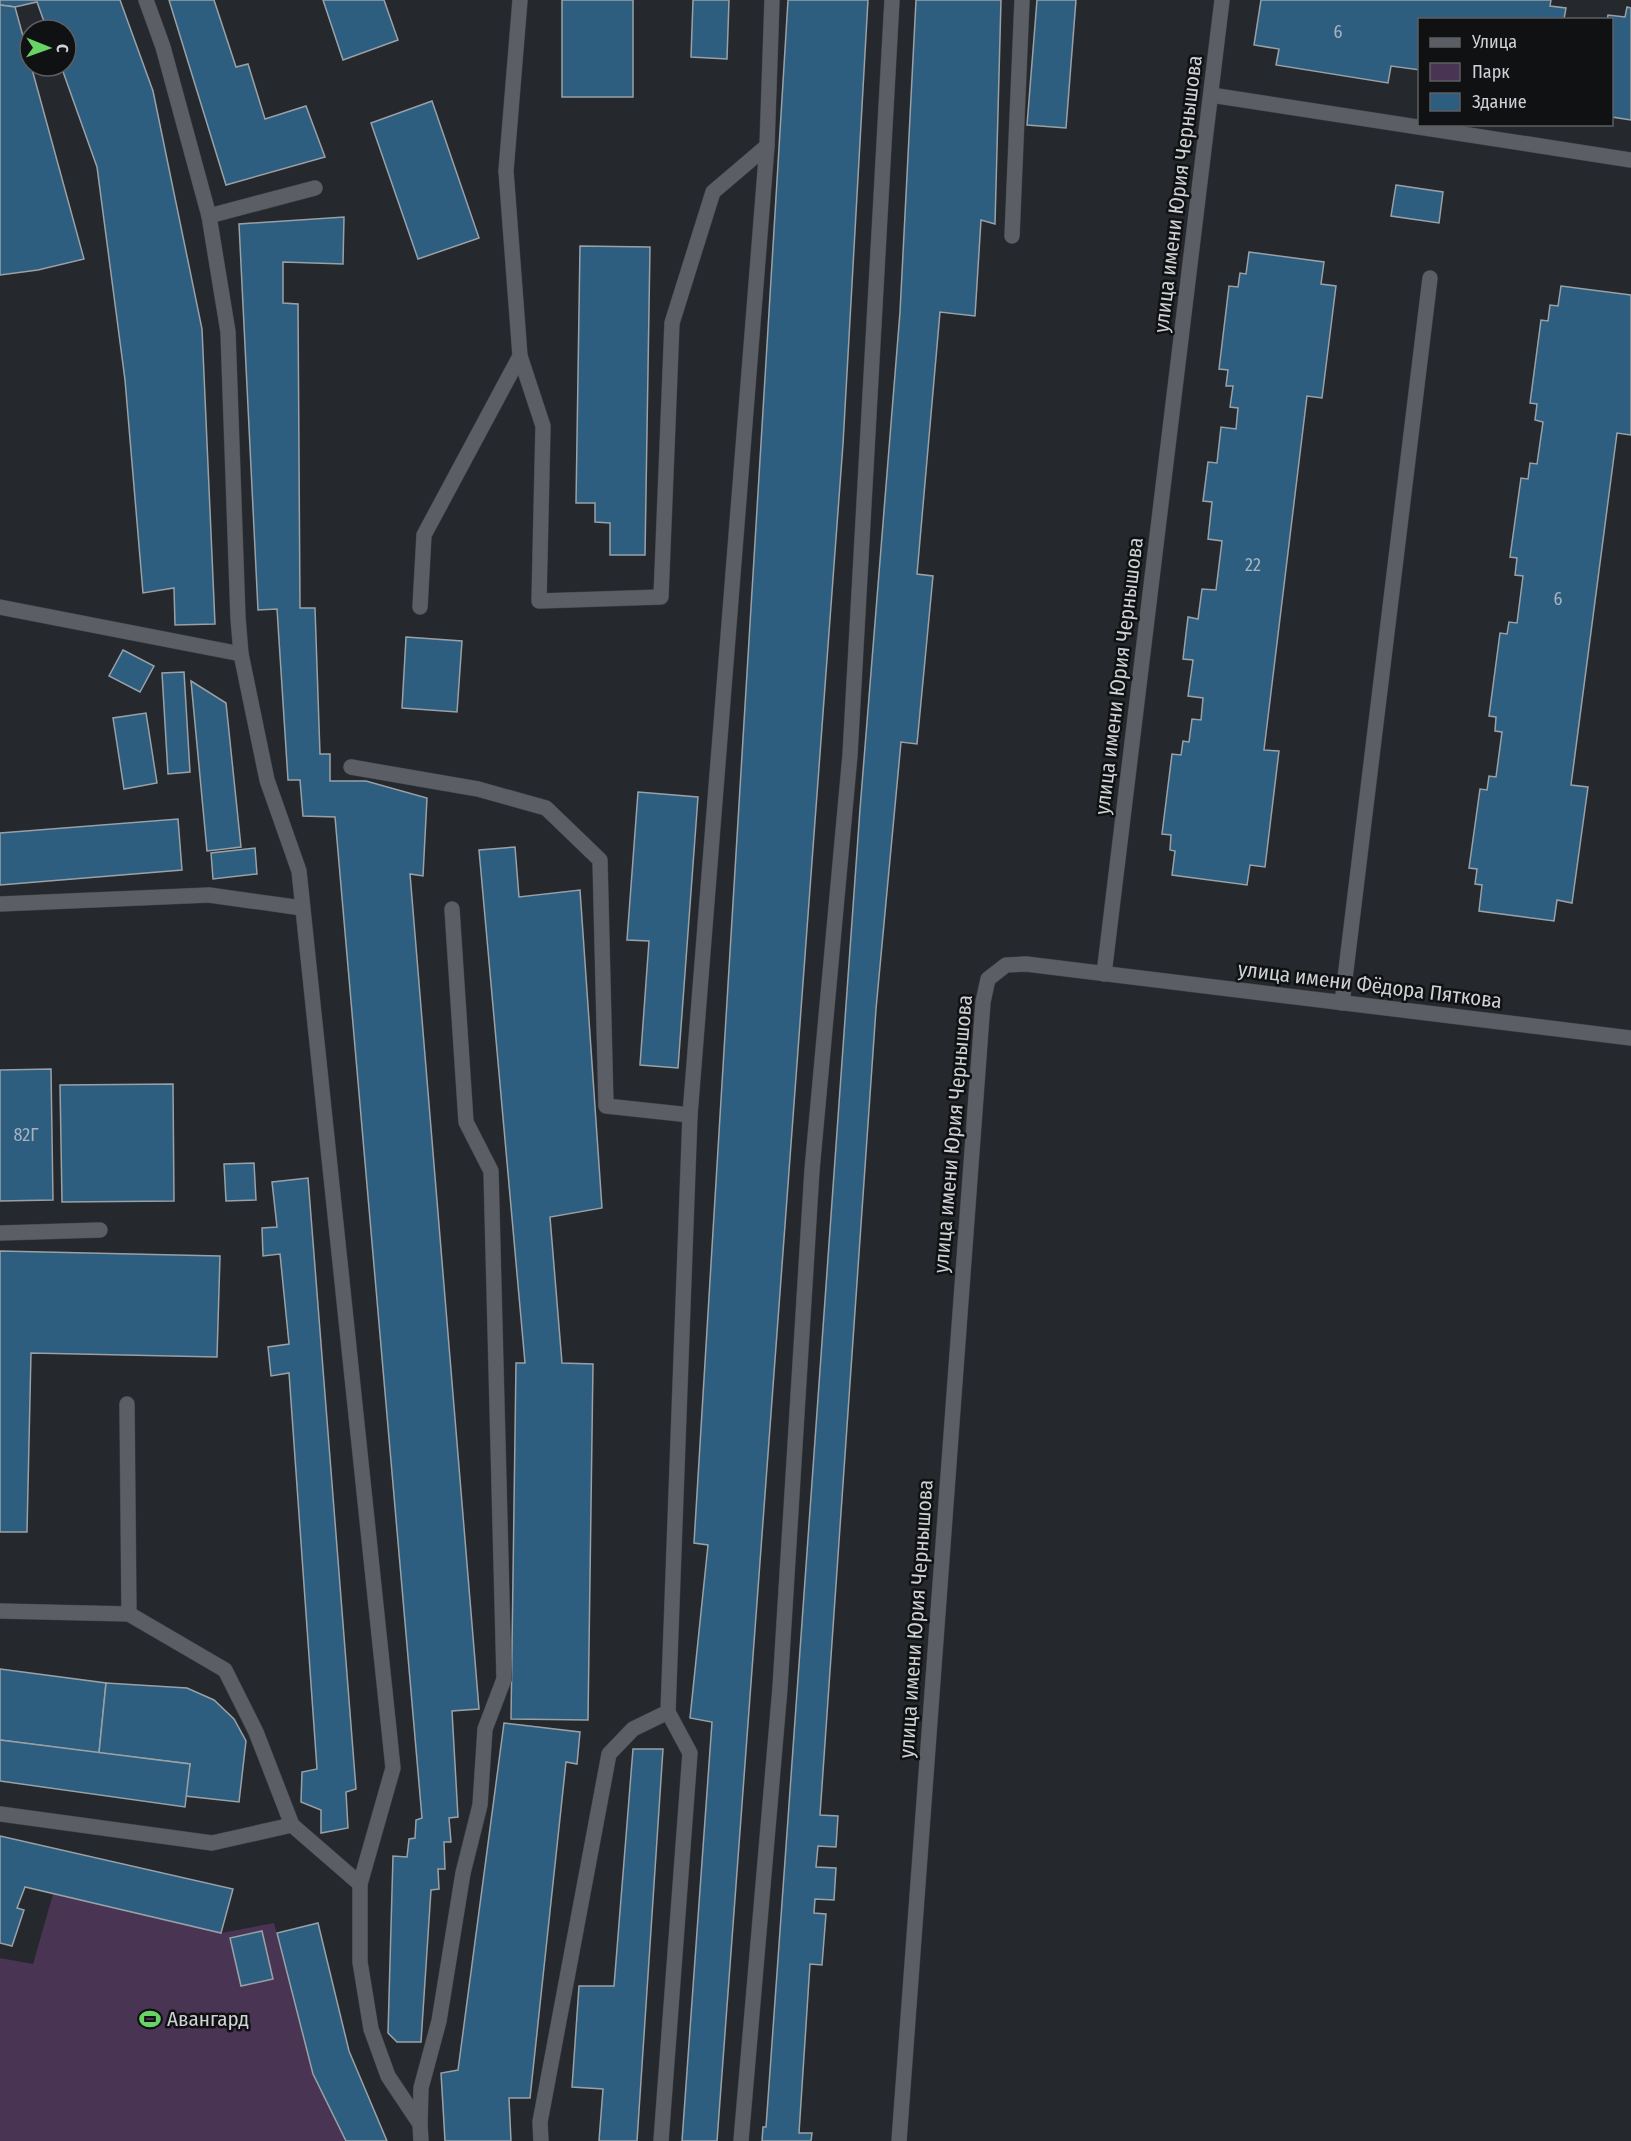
<svg xmlns="http://www.w3.org/2000/svg" width="1631" height="2141" viewBox="0 0 1631 2141" font-family="'Fira Sans Condensed',sans-serif">
<style>
.green{fill:#4a3453}
.building{fill:#2d5e80;stroke:#9aa1a6;stroke-width:1.5}
.lines{fill:none;stroke-linecap:round;stroke-linejoin:round}
.minor-casing{stroke:#414347;stroke-width:16}
.minor{stroke:#5b5e64;stroke-width:15}
.labels{text-anchor:middle;dominant-baseline:central;stroke-width:5;stroke-linejoin:round;paint-order:stroke}
.number-label{font-size:18px;fill:#a7b4c0}
.street-label{font-size:21px;fill:#d0d1d5;stroke:#101113}
.poi-label{font-size:21px;fill:#d0d1d5;stroke:#101113;text-anchor:start}
</style>
<rect width="100%" height="100%" fill="#25282d"/>
<polygon class="green" points="53,1894 221,1933 274,1923 313,2074 346,2141 0,2141 0,1958 33,1964"/>
<g class="building">
<polygon points="0,0 120,0 153,91 202,329 215,624 175,625 174,588 143,593 125,380 97,167 61,66 66,66 66,30 47,30 37,2 15,7 0,5"/>
<polygon points="169,0 214,0 236,67 248,64 265,119 306,106 325,157 226,185"/>
<polygon points="323,0 384,0 398,40 343,60"/>
<rect x="562" y="0" width="71" height="97"/>
<polygon points="693,0 729,0 727,59 691,57"/>
<polygon points="788,0 868,0 843,444 717,2141 682,2141 712,1722 690,1718 708,1545 694,1543"/>
<polygon points="916,0 1001,0 995,224 981,220 975,316 940,312 917,574 933,576 917,744 901,742 876,1009 820,1815 838,1816 836,1847 818,1846 816,1867 836,1868 834,1900 815,1899 814,1913 826,1914 822,1965 810,1964 799,2133 812,2133 811,2141 762,2141 763,2127 766,2127 860,809 900,312"/>
<polygon points="1037,0 1076,0 1066,128 1027,125"/>
<polygon points="1261,0 1551,0 1550,6 1566,8 1564,19 1570,20 1420,20 1420,70 1391,66 1388,83 1276,65 1279,49 1254,45"/>
<polygon points="0,5 15,7 84,259 38,270 0,275"/>
<polygon points="1627,7 1631,8 1631,120 1612,117 1612,20 1607,20 1608,15 1625,17"/>
<polygon points="432,101 479,238 418,259 371,123"/>
<polygon points="1396,185 1443,192 1439,223 1391,216"/>
<polygon points="344,217 343,264 283,262 283,303 298,304 300,608 315,608 320,754 330,754 330,781 366,781 427,798 423,876 410,874 479,1709 452,1711 458,1817 449,1818 451,1842 444,1842 445,1869 438,1869 439,1889 431,1890 421,2042 397,2042 388,2033 393,1856 407,1857 409,1839 415,1838 416,1820 422,1818 335,817 303,816 300,780 288,780 277,609 258,610 239,224"/>
<polygon points="580,246 650,247 645,555 610,555 610,523 595,522 595,503 576,503"/>
<polygon points="1249,252 1324,262 1321,284 1336,286 1322,398 1307,396 1264,750 1279,751 1265,867 1250,865 1247,885 1172,875 1175,851 1170,850 1171,835 1162,834 1172,754 1181,755 1183,741 1189,742 1192,719 1201,720 1203,698 1188,696 1193,660 1183,659 1188,617 1198,619 1202,589 1216,590 1222,541 1208,539 1212,502 1203,501 1208,462 1217,463 1221,427 1236,429 1238,408 1230,407 1233,386 1226,386 1228,370 1219,369 1229,286 1238,287 1240,273 1246,274"/>
<polygon points="1561,286 1631,295 1631,435 1617,433 1571,785 1588,787 1572,903 1557,900 1554,921 1479,911 1482,885 1475,884 1477,869 1469,868 1480,789 1487,790 1489,776 1496,777 1502,732 1495,731 1496,717 1489,716 1500,633 1507,634 1509,622 1517,623 1523,576 1515,575 1517,558 1510,557 1521,478 1528,479 1530,463 1537,464 1543,422 1535,420 1537,404 1530,403 1541,320 1548,321 1550,305 1558,306"/>
<polygon points="406,637 462,641 457,712 402,708"/>
<polygon points="123,650 154,666 140,692 109,676"/>
<polygon points="184,672 190,772 168,774 162,673"/>
<polygon points="191,681 226,703 241,847 207,851"/>
<polygon points="146,713 157,783 124,789 113,718"/>
<polygon points="638,792 698,797 678,1068 640,1065 649,941 627,940"/>
<polygon points="178,819 182,870 0,885 0,833"/>
<polygon points="515,847 519,897 580,890 602,1208 550,1217 562,1363 593,1364 588,1720 511,1719 516,1363 525,1363 479,850"/>
<polygon points="255,848 257,874 213,879 211,853"/>
<polygon points="51,1069 53,1200 0,1201 0,1070"/>
<polygon points="173,1084 174,1201 62,1202 60,1085"/>
<polygon points="254,1163 256,1200 226,1201 224,1164"/>
<polygon points="308,1178 356,1789 346,1792 348,1828 321,1833 321,1810 301,1802 302,1772 317,1769 289,1373 271,1376 268,1347 289,1344 280,1254 263,1256 262,1228 277,1227 272,1182"/>
<polygon points="0,1251 220,1256 217,1357 31,1353 27,1532 0,1532"/>
<polygon points="0,1669 106,1683 99,1753 0,1740"/>
<polygon points="106,1683 187,1688 214,1700 234,1719 246,1741 239,1802 185,1796 190,1764 99,1753"/>
<polygon points="504,1723 580,1732 577,1764 566,1762 530,2098 509,2098 511,2141 445,2141 441,2073 458,2070"/>
<polygon points="0,1740 190,1764 185,1807 0,1781"/>
<polygon points="633,1749 663,1749 637,2141 599,2141 603,2089 572,2087 579,1986 614,1986"/>
<polygon points="0,1836 233,1889 221,1933 25,1887 17,1908 24,1910 12,1946 0,1943"/>
<polygon points="318,1923 349,2051 387,2141 346,2141 313,2074 277,1933"/>
<polygon points="262,1931 273,1979 241,1986 230,1938"/>
</g>
<g class="lines">
<defs>
<g id="minor">
<polyline points="146,0 163,47 209,216 228,332 238,618 241,654"/>
<polyline points="1211,95 1631,160"/>
<polyline points="209,216 315,188"/>
<polyline points="1012,236 1022,0"/>
<polyline points="520,356 543,426 539,601 661,597 672,323 713,192 767,146"/>
<polyline points="0,607 241,654 267,780 299,871 393,1768 360,1884"/>
<polyline points="420,607 424,535 520,356 506,171 520,0"/>
<polyline points="351,767 478,789 546,808 600,860 606,1106 690,1115"/>
<polyline points="0,904 209,895 302,908"/>
<polyline points="1104,974 1222,0"/>
<polyline points="1342,1003 1430,278"/>
<polyline points="0,1233 100,1230"/>
<polyline points="0,1611 129,1614 127,1404"/>
<polyline points="129,1614 225,1670 256,1732 292,1825"/>
<polyline points="0,1814 212,1843 292,1825 360,1884 360,1962 371,2029 388,2076 420,2124 421,2141"/>
<polyline points="420,2124 421,2088 439,2021 463,1873 480,1805 485,1729 504,1679 491,1171 466,1122 452,909"/>
<polyline points="541,2141 540,2122 609,1754 633,1729 668,1712"/>
<polyline points="661,2141 690,1753 668,1712 690,1115 767,146 772,0"/>
<polyline points="741,2141 780,1688 812,1170 850,755 892,0"/>
<polyline points="899,2141 983,1002 988,979 1006,965 1026,964 1631,1038"/>
</g>
</defs>
<use href="#minor" class="minor-casing"/>
<use href="#minor" class="minor"/>
</g>
<defs>
<symbol id="stadium-bare" viewBox="-9 -9 18 18"><path d="M0-5a6.5 5 0 1 0 0 10a6.5 5 0 1 0 0-10ZM-3.5-1.8h7v3.6h-7Z" fill="#68d465" stroke="#101113" stroke-width="2.5" paint-order="stroke"/></symbol>
</defs>
<g fill-rule="evenodd">
<use href="#stadium-bare" x="135" y="2004" width="30" height="30"/>
</g>
<g class="labels">
<g class="number-label">
<text x="1338" y="32">6</text>
<text x="1253" y="565">22</text>
<text x="1558" y="599">6</text>
<text x="26" y="1135">82Г</text>
</g>
<g class="street-label">
<text transform="translate(1178 194) rotate(-83)">улица имени Юрия Чернышова</text>
<text transform="translate(1119 676) rotate(-83)">улица имени Юрия Чернышова</text>
<text transform="translate(1370 985) rotate(7)">улица имени Фёдора Пяткова</text>
<text transform="translate(953 1134) rotate(-85)">улица имени Юрия Чернышова</text>
<text transform="translate(916 1619) rotate(-86)">улица имени Юрия Чернышова</text>
</g>
<g class="poi-label">
<text x="167" y="2019">Авангард</text>
</g>
</g>
<rect x="1418" y="18" width="195" height="108" fill="#101113" stroke="#5d5e61" stroke-width="1.5"/>
<rect x="1430" y="38" width="30" height="9" fill="#5b5e64" stroke="#5d5e61" stroke-width="1.5"/>
<text x="1472" y="48" font-size="18" fill="#d0d1d5">Улица</text>
<rect x="1430" y="63" width="30" height="18" fill="#4a3453" stroke="#5d5e61" stroke-width="1.5"/>
<text x="1472" y="78" font-size="18" fill="#d0d1d5">Парк</text>
<rect x="1430" y="93" width="30" height="18" fill="#2d5e80" stroke="#5d5e61" stroke-width="1.5"/>
<text x="1472" y="108" font-size="18" fill="#d0d1d5">Здание</text>
<g transform="translate(48 48) rotate(91)"><circle r="28" fill="#101113" stroke="#5d5e61" stroke-width="1.5"/>
<path d="M0-4.5L10 22L0 15L-10 22Z" fill="#68d465"/>
<text y="-9" font-size="16" font-weight="bold" text-anchor="middle" fill="#d0d1d5">С</text>
</g>
</svg>
